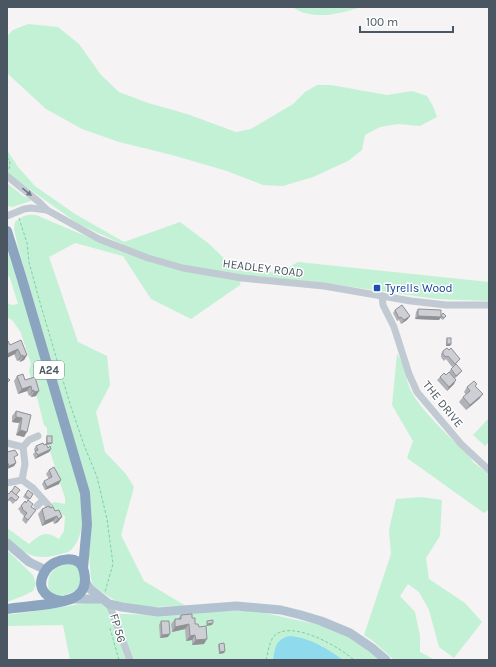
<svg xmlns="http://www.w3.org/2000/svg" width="496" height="667" viewBox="0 0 496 667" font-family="Karla,sans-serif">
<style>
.green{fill:#c3f1d5}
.water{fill:#90daee}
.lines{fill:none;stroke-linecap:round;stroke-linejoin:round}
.path{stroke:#7ad0a6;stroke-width:1;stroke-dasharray:3 2;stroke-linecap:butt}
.minor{stroke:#c1cad2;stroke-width:7}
.major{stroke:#b3c2d1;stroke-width:9}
.highway{stroke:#8ba5c1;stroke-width:10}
.wall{fill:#b0b2b7}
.shaded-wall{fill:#909195}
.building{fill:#cdcfd5;stroke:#909195}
.oneway{fill:#6e7983}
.transit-dot{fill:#1a4fb4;stroke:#fff;stroke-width:1.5}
.labels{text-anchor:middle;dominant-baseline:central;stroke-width:3;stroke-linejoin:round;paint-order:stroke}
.shield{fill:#fff;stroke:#808990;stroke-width:1}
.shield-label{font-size:11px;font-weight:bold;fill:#4a5661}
.street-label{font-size:12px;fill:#4a5661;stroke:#fff}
.transit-label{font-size:12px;fill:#164399;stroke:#fff;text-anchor:start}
</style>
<rect width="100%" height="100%" fill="#f5f3f3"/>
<g class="green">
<path d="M292,7H361C339,14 313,21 292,7Z"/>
<polygon points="28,24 58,27 79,44 101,75 119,92 148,103 187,114 236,132 251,129 293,104 305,92 317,85 331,85 387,95 412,91 427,96 433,106 437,117 420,126 398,124 380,127 365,135 362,150 348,161 313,177 283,186 263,185 227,171 172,155 119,142 82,129 46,109 7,73 7,36 13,30"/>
<path d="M7,150L18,167L35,186L75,214L124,242L180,222L208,243L228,262L246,270L279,273L298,262L489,282V301L437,299L324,283L242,275L240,285L191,319L151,299L123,256L75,243L49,257L78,342L107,356L110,385L96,412L105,452L126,474L134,487L121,535L144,581L186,606L150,607L117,602L94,587L91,579L89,555L92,520L89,491L18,247L14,229L15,222C22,216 27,214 36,215L121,251L124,245L77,223L7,173Z"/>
<polygon points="7,183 23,196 31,199 31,201 12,207 8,206"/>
<path d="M7,250L26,305L81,491C83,508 86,540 68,552C65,553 60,554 57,555C34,561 23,553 7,538V528L29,544C41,534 45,530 59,539L64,531L65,516L51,509L52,503L55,502L65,504V498L48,445L51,444L47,438V428L44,425L37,397L29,371L31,364L21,333L13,321L7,317V303L12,305L18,304L10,278L7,274Z"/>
<path d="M397,354C406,364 405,379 411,391C422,412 452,439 470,457L474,463L489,474V509L484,513L407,458L413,441L392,405Z"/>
<polygon points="489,418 489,442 485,446 473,435"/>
<polygon points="422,497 442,500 440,536 426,558 429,579 465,603 482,622 454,658 439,647 429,610 419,592 408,584 400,596 415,612 420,636 420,652 435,660 394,660 373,641 364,635 391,554 389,530 396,499"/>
<polygon points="7,550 33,575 36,584 33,591 23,596 7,602"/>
<path d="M67,564H74L79,567C85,587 75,594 56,597L49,592C46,575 51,569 67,564Z"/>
<path d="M89,602C97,602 102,602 108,608L127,660H70L63,625L7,626V615L69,606Z"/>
<polygon points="218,611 255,611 320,625 340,632 358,642 381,660 343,660 322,646 296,636 275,649 273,660 131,660 116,614 127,614 150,615"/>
</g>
<path class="water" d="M290,636C309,637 328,649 343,660H273C275,647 276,639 290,636Z"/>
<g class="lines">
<g class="path">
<polyline points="7,157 10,162 9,170"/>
<polyline points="19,218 27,243 29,262 39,299 70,404 84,445 97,477 107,519 113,564 105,592"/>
<polyline points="110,628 119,660"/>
<path d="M266,660C268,653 269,642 274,636C291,619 340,647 354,660"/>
</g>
<g class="minor">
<polyline points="7,176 39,202 47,210"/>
<polyline points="7,216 24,209 31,208 47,210 99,239 148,258 183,268 242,278 324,286 411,301 446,305 489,305"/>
<polyline points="382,296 383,305 394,327 409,374 417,392 461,444 489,470"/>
<polyline points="7,443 23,447"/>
<polyline points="22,480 33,488 50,507"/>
<polyline points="7,483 22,480 25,464 23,447 29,440 38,436"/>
<polyline points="37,506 43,500"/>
<polyline points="109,604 130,660"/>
</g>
<g class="major">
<polyline points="7,543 29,562 46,570"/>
<polyline points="85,581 90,589 109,604 122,607 158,612 236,606 281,610 301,615 321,621 350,633 372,648 386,660"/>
<polyline points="70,599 102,599"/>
</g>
<g class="highway">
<polyline points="7,231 22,279 85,493 87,524 83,568"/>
<path d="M7,609C23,606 67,605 78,595C85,589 86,580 84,572C81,553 55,558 46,570C35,586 44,598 61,601"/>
</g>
</g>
<g class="wall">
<polygon points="418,309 441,316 446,316 443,320 440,318 439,320 415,319 416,312"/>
<polygon points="395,310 410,316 407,320 401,324 399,320 397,321 393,313"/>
<polygon points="447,338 450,346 446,346 446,340"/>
<polygon points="10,345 27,355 24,360 20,362 19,360 17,361"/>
<polygon points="443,351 458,362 452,367 446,359 444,361 441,357 441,354"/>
<polygon points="451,369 462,371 455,378 454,384 447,391 437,380 440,377 446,375 449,373 449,372"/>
<polygon points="17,376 25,380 35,377 36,396 31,397 30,395 29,396 27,391 18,394 14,381"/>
<polygon points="477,384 475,386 483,394 479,399 466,410 459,402 463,397 466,395 464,392 467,387"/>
<polygon points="16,411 31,415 24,437 16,435 19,423 12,422 12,416"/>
<polygon points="47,436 52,443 51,444 46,445 48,448 51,449 49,452 35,459 33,454 35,452 34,449 36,446 44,445 46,444 46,438"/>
<polygon points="7,452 15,458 14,459 16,463 14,466 7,469"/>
<polygon points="49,470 59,484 45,490 42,484 44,481 49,479 46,474"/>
<polygon points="28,490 33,494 29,500 31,507 36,510 26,524 22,520 24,516 20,512 20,511 18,509 25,501 26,503 28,500 23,497"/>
<polygon points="9,494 16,495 19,497 13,504 9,500"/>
<polygon points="50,508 55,511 59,510 58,522 54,524 53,521 42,526 38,514 42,509"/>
<polygon points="181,615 192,618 195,624 199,627 204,644 192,645 192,640 186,641 185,629 172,632 171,624 175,619 178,619"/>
<polygon points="161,621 168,637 160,638 159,625"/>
<polygon points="219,644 225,651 224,653 219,654 218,645"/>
</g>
<g class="shaded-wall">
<polygon points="410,316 407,320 401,324 404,320"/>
<polygon points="418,316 441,317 439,320 415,319"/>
<polygon points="447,344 451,344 450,346 446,346"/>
<polygon points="18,349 15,354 7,358 7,354"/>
<polygon points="23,355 19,360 17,361 21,356"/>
<polygon points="27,355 24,360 20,362 23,357"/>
<polygon points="462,371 454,379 456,376"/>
<polygon points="456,380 454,384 447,391 449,387"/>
<polygon points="31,386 27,391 18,394 22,389"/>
<polygon points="34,390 30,395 29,396 32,391"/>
<polygon points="39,391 36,396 31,397 34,392"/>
<polygon points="483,394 479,399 466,410 470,405"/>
<polygon points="16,417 22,418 19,423 12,422"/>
<polygon points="20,430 27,432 24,437 16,435"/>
<polygon points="47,443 52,443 51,444 46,445"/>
<polygon points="51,449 49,452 35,459 38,455"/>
<polygon points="16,463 14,466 7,469 9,466"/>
<polygon points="61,480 59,484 45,490 47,487"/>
<polygon points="57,516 53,521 42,526 45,521"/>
<polygon points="62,517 58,522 54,524 58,519"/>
<polygon points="213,623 212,625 206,626 207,624"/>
<polygon points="189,624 185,629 172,632 175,627"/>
<polygon points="170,634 168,637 160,638 162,635"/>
<polygon points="195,635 192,640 186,641 190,636"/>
<polygon points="207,639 204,644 192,645 196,640"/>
<polygon points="225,651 224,653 219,654 220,652"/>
</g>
<g class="building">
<polygon points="402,305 410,316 404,320 401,317 399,318 395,310"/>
<polygon points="418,309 441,310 441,317 418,316"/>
<polygon points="443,313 446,316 444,318 441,316"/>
<rect x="447" y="338" width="4" height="6"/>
<polygon points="21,340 27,355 23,357 23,355 21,356 18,349 7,354 7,342 8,341 10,345"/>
<polygon points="447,348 449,350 451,348 460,359 455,364 448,356 446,357 443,354 443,351"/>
<polygon points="456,364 462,371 456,376 451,369"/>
<polygon points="449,372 456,380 449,387 440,377 444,373 446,375"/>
<polygon points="23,374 25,380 35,377 39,391 34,392 34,390 32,391 31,386 22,389 17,376"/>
<polygon points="7,378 10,380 7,383"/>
<polygon points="474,381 477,384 475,386 483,394 470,405 463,397 470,391 467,387"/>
<polygon points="16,411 31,415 27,432 20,430 22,418 16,417"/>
<rect x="47" y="436" width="5" height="7"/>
<polygon points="43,443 44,445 46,444 48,448 50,446 51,449 38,455 35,451 38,450 36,446"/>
<polygon points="15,450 18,455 14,457 16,463 9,466 7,461 7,452"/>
<polygon points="54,467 61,480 47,487 44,481 52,477 49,470"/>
<polygon points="15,486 20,490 16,495 11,491 11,492"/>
<polygon points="28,490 33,494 30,499 25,495"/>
<polygon points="11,491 19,497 16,501 11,497 7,502 7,493 9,494"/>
<polygon points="28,500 33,504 31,507 36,510 28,520 24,517 27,513 22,509 23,508 21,506 25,501 26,503"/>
<polygon points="49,506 50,508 53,507 55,511 59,510 62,517 58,519 57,516 45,521 42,509"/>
<polygon points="192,614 192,618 195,618 195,624 198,624 199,627 206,626 207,639 196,640 195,635 190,636 189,624 175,627 175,619 181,619 181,615"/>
<polygon points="213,620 213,623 207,624 207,621"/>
<polygon points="161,621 169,621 170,634 162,635"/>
<polygon points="224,643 225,651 220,652 219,644"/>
</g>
<defs><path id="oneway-solid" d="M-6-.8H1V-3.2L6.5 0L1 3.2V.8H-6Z"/></defs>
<use class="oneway" href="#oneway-solid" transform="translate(27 192) rotate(39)"/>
<rect class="transit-dot" x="373" y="284" width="8" height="8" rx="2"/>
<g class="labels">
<rect class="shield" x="34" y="361" width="30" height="18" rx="3"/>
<g class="shield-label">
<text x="49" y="370">A24</text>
</g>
<g class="street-label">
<text transform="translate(263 268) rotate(7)">HEADLEY ROAD</text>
<text transform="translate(443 404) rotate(51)">THE DRIVE</text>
<text transform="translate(118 628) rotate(74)">FP 56</text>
</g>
<g class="transit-label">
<text x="385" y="288">Tyrells Wood</text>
</g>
</g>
<rect width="496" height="667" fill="none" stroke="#4a5661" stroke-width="16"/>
<path d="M360 26v6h93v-6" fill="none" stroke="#4a5661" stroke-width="2"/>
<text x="366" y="26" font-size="12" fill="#4a5661" stroke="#ffffff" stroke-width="3" paint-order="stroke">100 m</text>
</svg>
